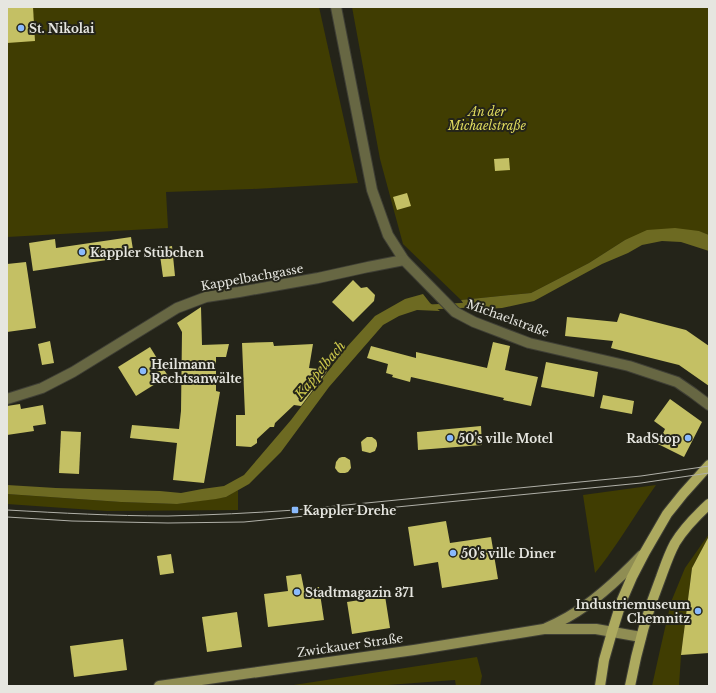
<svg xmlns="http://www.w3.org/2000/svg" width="716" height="693" viewBox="0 0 716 693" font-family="'Libre Baskerville',serif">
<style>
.green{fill:#403d02}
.water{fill:#6d6a22}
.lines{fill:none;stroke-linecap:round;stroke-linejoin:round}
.stream{stroke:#6d6a22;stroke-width:5}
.building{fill:#c4c064}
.street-casing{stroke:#3f3f35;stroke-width:12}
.secondary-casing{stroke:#3f3f35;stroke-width:12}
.primary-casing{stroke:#3f3f35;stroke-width:12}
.street{stroke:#676743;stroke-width:10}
.secondary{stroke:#8f8d53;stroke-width:10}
.primary{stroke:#adaa5f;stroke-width:10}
.tram{stroke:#b0b0a8;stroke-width:1}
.poi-dot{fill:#8abafc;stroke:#242419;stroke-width:1.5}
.labels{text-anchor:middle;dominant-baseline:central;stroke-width:4;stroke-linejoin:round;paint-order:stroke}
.poi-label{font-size:12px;font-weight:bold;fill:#e6e6e0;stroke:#242419;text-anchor:start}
.park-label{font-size:12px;font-style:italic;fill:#dfda5e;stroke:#242419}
.street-label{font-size:12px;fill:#e6e6e0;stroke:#242419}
.water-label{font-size:13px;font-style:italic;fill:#cfca4c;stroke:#242419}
</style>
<rect width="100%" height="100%" fill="#242419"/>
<g class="green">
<polygon points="7,7 319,7 358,183 252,189 166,192 168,228 7,237"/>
<polygon points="352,7 709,7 709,235 698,231 625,240 589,263 531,293 461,300 403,244 380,159"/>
<path d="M656,485C635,514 618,545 595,573L583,495Z"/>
<polygon points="238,490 238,510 107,511 7,504 7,494 121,502 177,504 226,497"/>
<polygon points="709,534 709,536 692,568 681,655 679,686 652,686 660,650 671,602 685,568"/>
<polygon points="477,657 482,676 480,686 456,686 455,680 374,686 287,686"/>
</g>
<g class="water">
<polygon points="675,228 699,231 709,235 709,251 681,242 662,241 642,245 628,253 602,264 534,301 502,308 468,310 461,300 531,293 589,263 625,240 647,230"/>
<polygon points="423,294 430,303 440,311 417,310 399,316 383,325 329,387 281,452 249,484 226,497 216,499 177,504 121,502 7,494 7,485 56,488 160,491 181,493 202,489 224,486 244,475 291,420 345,349 375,316 405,299"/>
</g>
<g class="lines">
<polyline class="stream" points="429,307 471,305"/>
</g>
<g class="building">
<polygon points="7,7 33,7 35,41 7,43"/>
<polygon points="509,158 510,170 495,171 494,159"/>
<polygon points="407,193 411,206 397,210 393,197"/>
<polygon points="131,237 134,256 33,271 29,243 55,239 56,248"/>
<polygon points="172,246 175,276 163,277 159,248"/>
<polygon points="26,262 36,328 7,332 7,264"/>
<polygon points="353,280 361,288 367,287 375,295 374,301 353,322 332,302"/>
<polygon points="201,307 202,345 229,344 226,357 216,357 216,391 220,392 204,483 173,480 177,443 130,438 132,425 179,429 181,411 182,332 177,323"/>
<polygon points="620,313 686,330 709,346 709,386 679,365 611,348 613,341 565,336 567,317 617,322"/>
<polygon points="50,341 54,363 42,365 38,344"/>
<polygon points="273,342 274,346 313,344 309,368 328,370 301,406 294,405 275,423 274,427 270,427 257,439 257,443 251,447 236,446 236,415 245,415 242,343"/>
<polygon points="493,342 510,346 505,370 538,377 531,406 503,400 504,398 411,377 410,382 392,377 393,375 386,373 388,364 367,358 371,346 416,358 416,352 487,368"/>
<polygon points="150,347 168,376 136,396 118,367"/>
<polygon points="546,362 598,372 594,397 541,387"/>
<polygon points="603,395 634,401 632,414 600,408"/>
<polygon points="670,399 702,422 684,457 658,444 665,429 654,421"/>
<polygon points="20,404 21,409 43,405 46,424 33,426 34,431 7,435 7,406"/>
<polygon points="481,426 482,445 418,450 417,432"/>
<polygon points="61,431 81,432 79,474 59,473"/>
<polygon points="367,437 372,437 376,440 377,443 377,446 375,451 370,453 362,451 361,442 363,440"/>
<polygon points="342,457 345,457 350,460 351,468 348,472 345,473 340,473 338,472 335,468 336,462 339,458"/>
<polygon points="446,521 450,543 491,537 498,579 442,588 438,562 414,566 408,527"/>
<polygon points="709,536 709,653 681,655 692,568"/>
<polygon points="171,554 174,573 160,575 157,556"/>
<polygon points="301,574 304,589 319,587 324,620 268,627 264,594 288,591 286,576"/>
<polygon points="385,596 390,628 352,634 347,602"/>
<polygon points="237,612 242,647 207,652 202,617"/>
<polygon points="123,639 127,670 74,677 70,646"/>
</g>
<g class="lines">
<defs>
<g id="street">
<polyline points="336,7 372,190 388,235 404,260 455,312 474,322 529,343 629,366 677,382 693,393 709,405"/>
<polyline points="7,399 42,388 73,372 177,308 206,297 239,292 318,278 368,267 404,260"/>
</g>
<g id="secondary">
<path d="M546,628C553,625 561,621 568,617C596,601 620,578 642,555"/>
<polyline points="159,686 414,650 544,629 596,629 641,637"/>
</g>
<g id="primary">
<polyline points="600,686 604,660 612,632 622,600 632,577 645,552 667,514 683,494 709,465"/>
<path d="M630,686C637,649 647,612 661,577C665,566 669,554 675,543C684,528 696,516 709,504"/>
</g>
</defs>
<use href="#street" class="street-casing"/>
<use href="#secondary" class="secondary-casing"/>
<use href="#primary" class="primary-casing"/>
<use href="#street" class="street"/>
<use href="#secondary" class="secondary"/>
<use href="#primary" class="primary"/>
<g class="tram">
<path d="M7,510C61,513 114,516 168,516C210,515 253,513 295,510L641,476L709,466"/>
<polyline points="7,517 72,521 168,523 244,522 641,483 709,473"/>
</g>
</g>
<g class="poi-dot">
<circle cx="21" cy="28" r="4"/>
<circle cx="82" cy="252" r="4"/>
<circle cx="143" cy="371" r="4"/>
<circle cx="450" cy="438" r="4"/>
<circle cx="688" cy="438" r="4"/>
<rect x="291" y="506" width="8" height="8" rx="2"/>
<circle cx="453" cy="553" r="4"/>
<circle cx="297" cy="592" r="4"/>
<circle cx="698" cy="611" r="4"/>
</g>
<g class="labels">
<g class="poi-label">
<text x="29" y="28">St. Nikolai</text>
<text x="90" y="252">Kappler Stübchen</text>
<text x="151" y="364">Heilmann<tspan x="151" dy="14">Rechtsanwälte</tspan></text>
<text x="458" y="438">50’s ville Motel</text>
<text x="680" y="438" text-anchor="end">RadStop</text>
<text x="303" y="510">Kappler Drehe</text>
<text x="461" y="553">50's ville Diner</text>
<text x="305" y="592">Stadtmagazin 371</text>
<text x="690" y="604" text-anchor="end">Industriemuseum<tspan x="690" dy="14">Chemnitz</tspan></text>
</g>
<g class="park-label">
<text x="487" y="111">An der<tspan x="487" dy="14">Michaelstraße</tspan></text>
</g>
<g class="street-label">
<text transform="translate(252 277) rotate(-10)">Kappelbachgasse</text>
<text transform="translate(508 318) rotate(20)">Michaelstraße</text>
<text transform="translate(350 645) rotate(-8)">Zwickauer Straße</text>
</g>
<g class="water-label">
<text transform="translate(320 370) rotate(-50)">Kappelbach</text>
</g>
</g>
<rect width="716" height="693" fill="none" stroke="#e6e6e0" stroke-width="16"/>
</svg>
